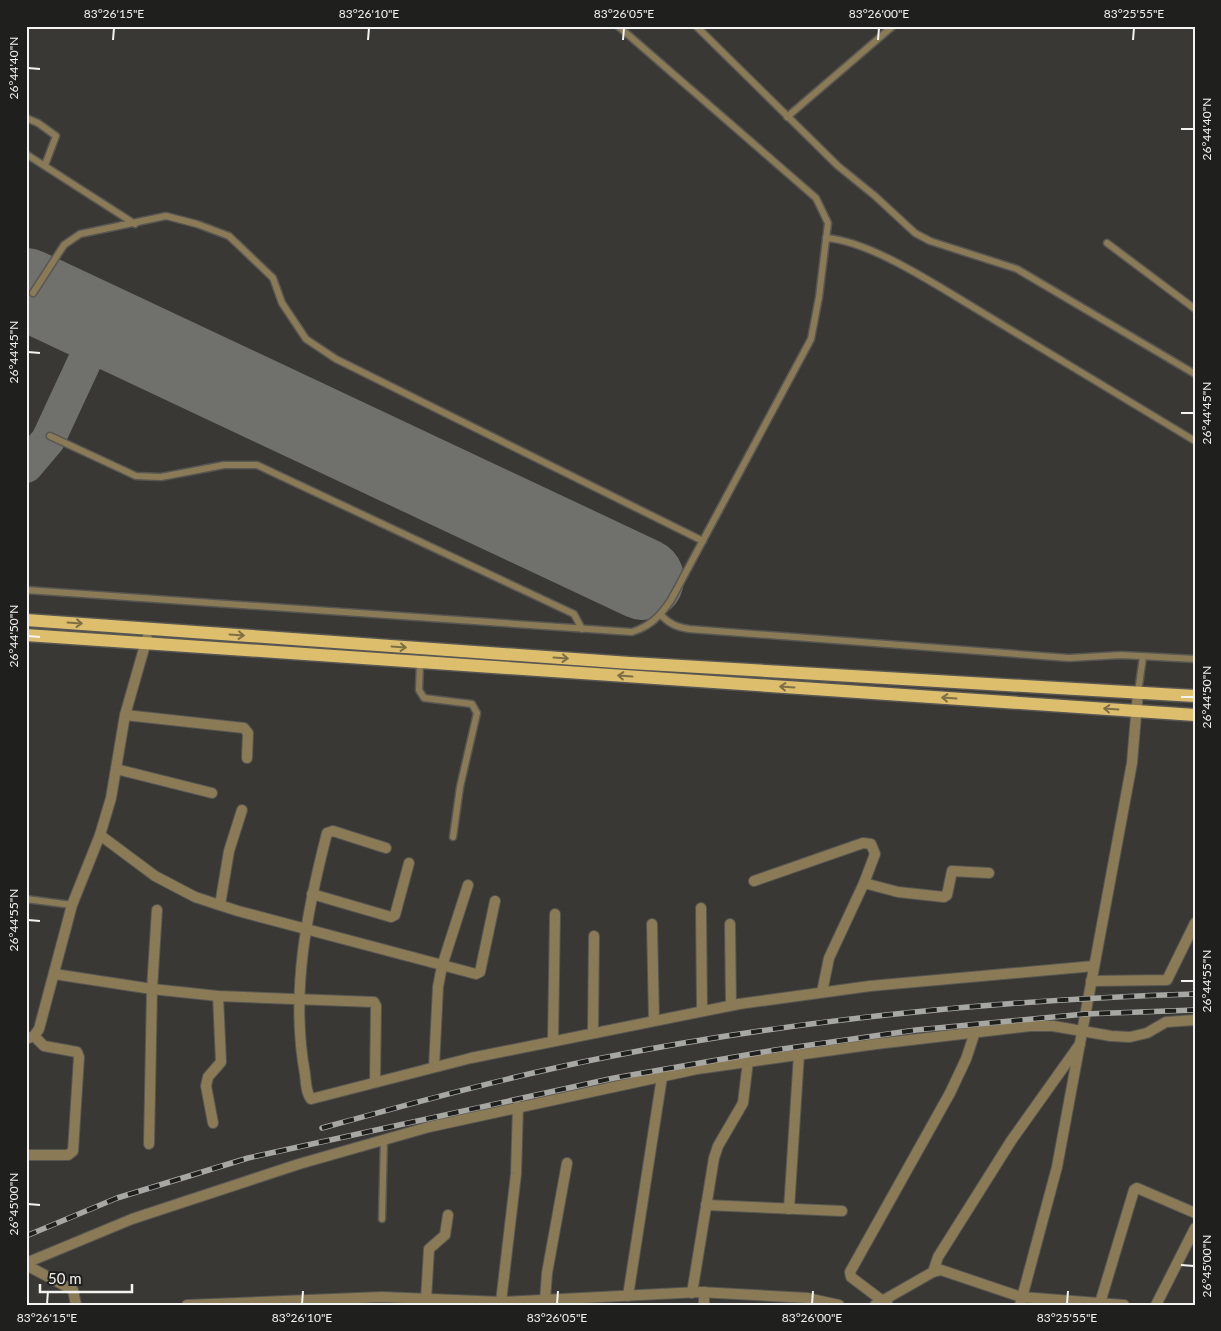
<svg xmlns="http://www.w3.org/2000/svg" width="1221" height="1331" viewBox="0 0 1221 1331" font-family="Lato,sans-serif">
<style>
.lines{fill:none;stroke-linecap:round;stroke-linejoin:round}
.taxiway{stroke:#70706c;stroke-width:34}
.runway{stroke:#70706c;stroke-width:82}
.service-casing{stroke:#575653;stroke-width:9}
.minor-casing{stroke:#575653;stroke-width:12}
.tertiary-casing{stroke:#575653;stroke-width:12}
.primary-casing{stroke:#575653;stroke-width:15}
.service{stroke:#8a7b56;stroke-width:6}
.minor{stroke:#8a7b56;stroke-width:10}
.tertiary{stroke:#8a7b56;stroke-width:10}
.primary{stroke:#ddbe6d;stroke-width:12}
.rail-casing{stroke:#a7a7a4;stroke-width:5.5}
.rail{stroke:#1f1f1e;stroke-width:4;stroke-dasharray:11;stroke-linecap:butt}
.oneway{stroke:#7e6e46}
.ticks{fill:none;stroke:#f3f3f1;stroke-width:2}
.neatline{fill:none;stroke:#f3f3f1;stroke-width:2}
.ticks-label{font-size:12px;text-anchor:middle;fill:#f3f3f1}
</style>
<rect width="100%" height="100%" fill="#393835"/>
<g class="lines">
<polyline class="taxiway" points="26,466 48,440 101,326"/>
<polyline class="runway" points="26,289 643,579"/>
<defs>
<g id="service">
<polyline points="696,26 838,166 875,196 915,233 930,241 1017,269 1195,374"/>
<polyline points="787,117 893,26"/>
<polyline points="26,118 38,123 56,136 45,165"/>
<polyline points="26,154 135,224"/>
<path d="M826,238C872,241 942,289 983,313C1054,356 1124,398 1195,441"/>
<polyline points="1107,243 1195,309"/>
<polyline points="33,293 64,245 80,234 166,216 197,224 229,236 273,278 282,303 306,339 336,359 703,541"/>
<polyline points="50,436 136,476 161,477 224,465 257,465 574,614 582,629"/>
<path d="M26,590L632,632C651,626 660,616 671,600L811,339L819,297L828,223L816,198L618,26"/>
<path d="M661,615C669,624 677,627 689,629L1069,658L1121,655L1195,659"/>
<polyline points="420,663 419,690 424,698 472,704 477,713 460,787 453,837"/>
<polyline points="1138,692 1143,657"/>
<polyline points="26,899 72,905"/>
<polyline points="382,1219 384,1139"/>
</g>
<g id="minor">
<polyline points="125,715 244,728 248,733 247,758"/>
<polyline points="116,769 212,793"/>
<polyline points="100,835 155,876 195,897 238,911 476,974 480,972 495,901"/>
<path d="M386,848L333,831L327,833C307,911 290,993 305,1074C306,1082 306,1093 311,1099L471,1058L739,1004L870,986L1094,966"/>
<polyline points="754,881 863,843 871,844 875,854 864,883 829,958 822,992"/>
<polyline points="864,883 898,892 944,897 947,895 952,871 989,873"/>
<polyline points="312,894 391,917 395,915 409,863"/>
<polyline points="220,905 229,851 242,810"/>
<polyline points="701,908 702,1010"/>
<polyline points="652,924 654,1020"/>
<polyline points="730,924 731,1005"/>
<polyline points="54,974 152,989 218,996 374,1002 376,1006 375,1082"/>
<polyline points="1091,981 1167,980 1195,923"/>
<polyline points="593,1032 594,936"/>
<polyline points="26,1039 34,1036 39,1029 72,905 100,835 111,798 125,715 147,638"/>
<polyline points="553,1041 555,914"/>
<polyline points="434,1067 438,987 442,966 468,885"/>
<polyline points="213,1123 206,1086 208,1077 221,1062 218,996"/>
<polyline points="149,1144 152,989 157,910"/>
<polyline points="26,1155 68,1155 73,1151 79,1057 77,1052 44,1046 34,1036"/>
<polyline points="706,1205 842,1211"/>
<polyline points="789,1209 799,1054"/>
<polyline points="26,1263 132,1219 299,1164 429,1127 697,1069 876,1044 1030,1026 1053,1026 1111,1036 1130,1037 1147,1033 1166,1022 1195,1020"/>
<polyline points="26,1265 73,1290 76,1305"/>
<polyline points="933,1272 938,1257 1011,1141 1080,1044"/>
<polyline points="692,1293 714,1158 718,1146 743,1103 748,1061"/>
<polyline points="628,1296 662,1077"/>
<polyline points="426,1300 429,1249 445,1235 448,1215"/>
<polyline points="545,1300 547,1273 567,1163"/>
<polyline points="501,1302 516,1174 518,1106"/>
<polyline points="1100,1303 1134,1190 1137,1188 1195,1213"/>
<polyline points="187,1305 382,1297 501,1302 699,1292 807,1298 839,1305"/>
<polyline points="704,1305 704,1292"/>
<polyline points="875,1305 933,1272 941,1270 1021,1297 1124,1305"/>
<polyline points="888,1305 851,1277 850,1272 950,1093 966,1059 975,1032"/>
<polyline points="1156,1305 1195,1228"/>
</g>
<polyline id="tertiary" points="1020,1305 1057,1167 1132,763 1138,692"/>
<g id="primary">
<polyline points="26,620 630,663 1195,696"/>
<polyline points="26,635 1195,715"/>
</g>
</defs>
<use href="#service" class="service-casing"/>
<use href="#minor" class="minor-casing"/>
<use href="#tertiary" class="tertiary-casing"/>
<use href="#primary" class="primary-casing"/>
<use href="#service" class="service"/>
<use href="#minor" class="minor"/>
<use href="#tertiary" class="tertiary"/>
<use href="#primary" class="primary"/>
<defs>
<g id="rail">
<path d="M322,1128C417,1102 511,1076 607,1057C801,1019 997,1000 1195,994"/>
<polyline points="26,1236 117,1198 248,1158 614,1078 775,1050 916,1030 1085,1014 1195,1010"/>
</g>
</defs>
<use href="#rail" class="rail-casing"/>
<use href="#rail" class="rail"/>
</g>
<defs><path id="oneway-shaft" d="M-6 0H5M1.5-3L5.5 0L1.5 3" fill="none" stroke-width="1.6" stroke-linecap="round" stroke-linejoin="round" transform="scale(1.25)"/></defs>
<g class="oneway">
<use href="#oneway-shaft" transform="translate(75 623) rotate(4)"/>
<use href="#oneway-shaft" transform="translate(237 635) rotate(4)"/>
<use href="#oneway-shaft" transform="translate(399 647) rotate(4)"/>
<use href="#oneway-shaft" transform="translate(561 658) rotate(4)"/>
<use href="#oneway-shaft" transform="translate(625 676) rotate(-176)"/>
<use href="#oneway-shaft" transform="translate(787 687) rotate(-176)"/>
<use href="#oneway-shaft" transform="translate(949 698) rotate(-176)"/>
<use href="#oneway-shaft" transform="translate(1111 709) rotate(-176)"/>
</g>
<path class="ticks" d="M113,40L114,28M368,40L369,28M623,40L624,28M878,40L879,28M1133,40L1134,28M28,68L40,69M1181,129H1194M28,352L40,353M1181,413H1194M28,636L40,637M1181,697H1194M28,920L40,921M1181,981H1194M28,1204L40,1205M1181,1265L1194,1266M47,1304L48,1291M302,1304L303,1291M557,1304L558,1291M812,1304L813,1291M1067,1304L1068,1291"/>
<rect width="1221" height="1331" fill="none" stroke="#1f1f1e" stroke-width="55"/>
<path d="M40 1284v8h92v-8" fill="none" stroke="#f3f3f1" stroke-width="2.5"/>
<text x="48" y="1284" font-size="15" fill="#f3f3f1" stroke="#1f1f1e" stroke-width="4" paint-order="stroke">50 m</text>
<rect x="28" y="28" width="1166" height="1276" class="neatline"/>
<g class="ticks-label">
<text x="114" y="18">83°26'15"E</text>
<text x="369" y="18">83°26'10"E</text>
<text x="624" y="18">83°26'05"E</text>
<text x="879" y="18">83°26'00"E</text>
<text x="1134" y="18">83°25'55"E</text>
<text transform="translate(14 68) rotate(-90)" y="4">26°44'40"N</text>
<text transform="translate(1207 129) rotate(-90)" y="4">26°44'40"N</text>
<text transform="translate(14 352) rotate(-90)" y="4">26°44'45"N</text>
<text transform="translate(1207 413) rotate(-90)" y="4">26°44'45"N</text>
<text transform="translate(14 636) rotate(-90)" y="4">26°44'50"N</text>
<text transform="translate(1207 697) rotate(-90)" y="4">26°44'50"N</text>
<text transform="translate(14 920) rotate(-90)" y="4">26°44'55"N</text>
<text transform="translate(1207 981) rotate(-90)" y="4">26°44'55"N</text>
<text transform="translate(14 1204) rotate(-90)" y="4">26°45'00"N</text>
<text transform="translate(1207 1266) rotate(-90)" y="4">26°45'00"N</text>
<text x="47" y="1322">83°26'15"E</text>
<text x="302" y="1322">83°26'10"E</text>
<text x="557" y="1322">83°26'05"E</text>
<text x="812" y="1322">83°26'00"E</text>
<text x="1067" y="1322">83°25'55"E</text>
</g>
</svg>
